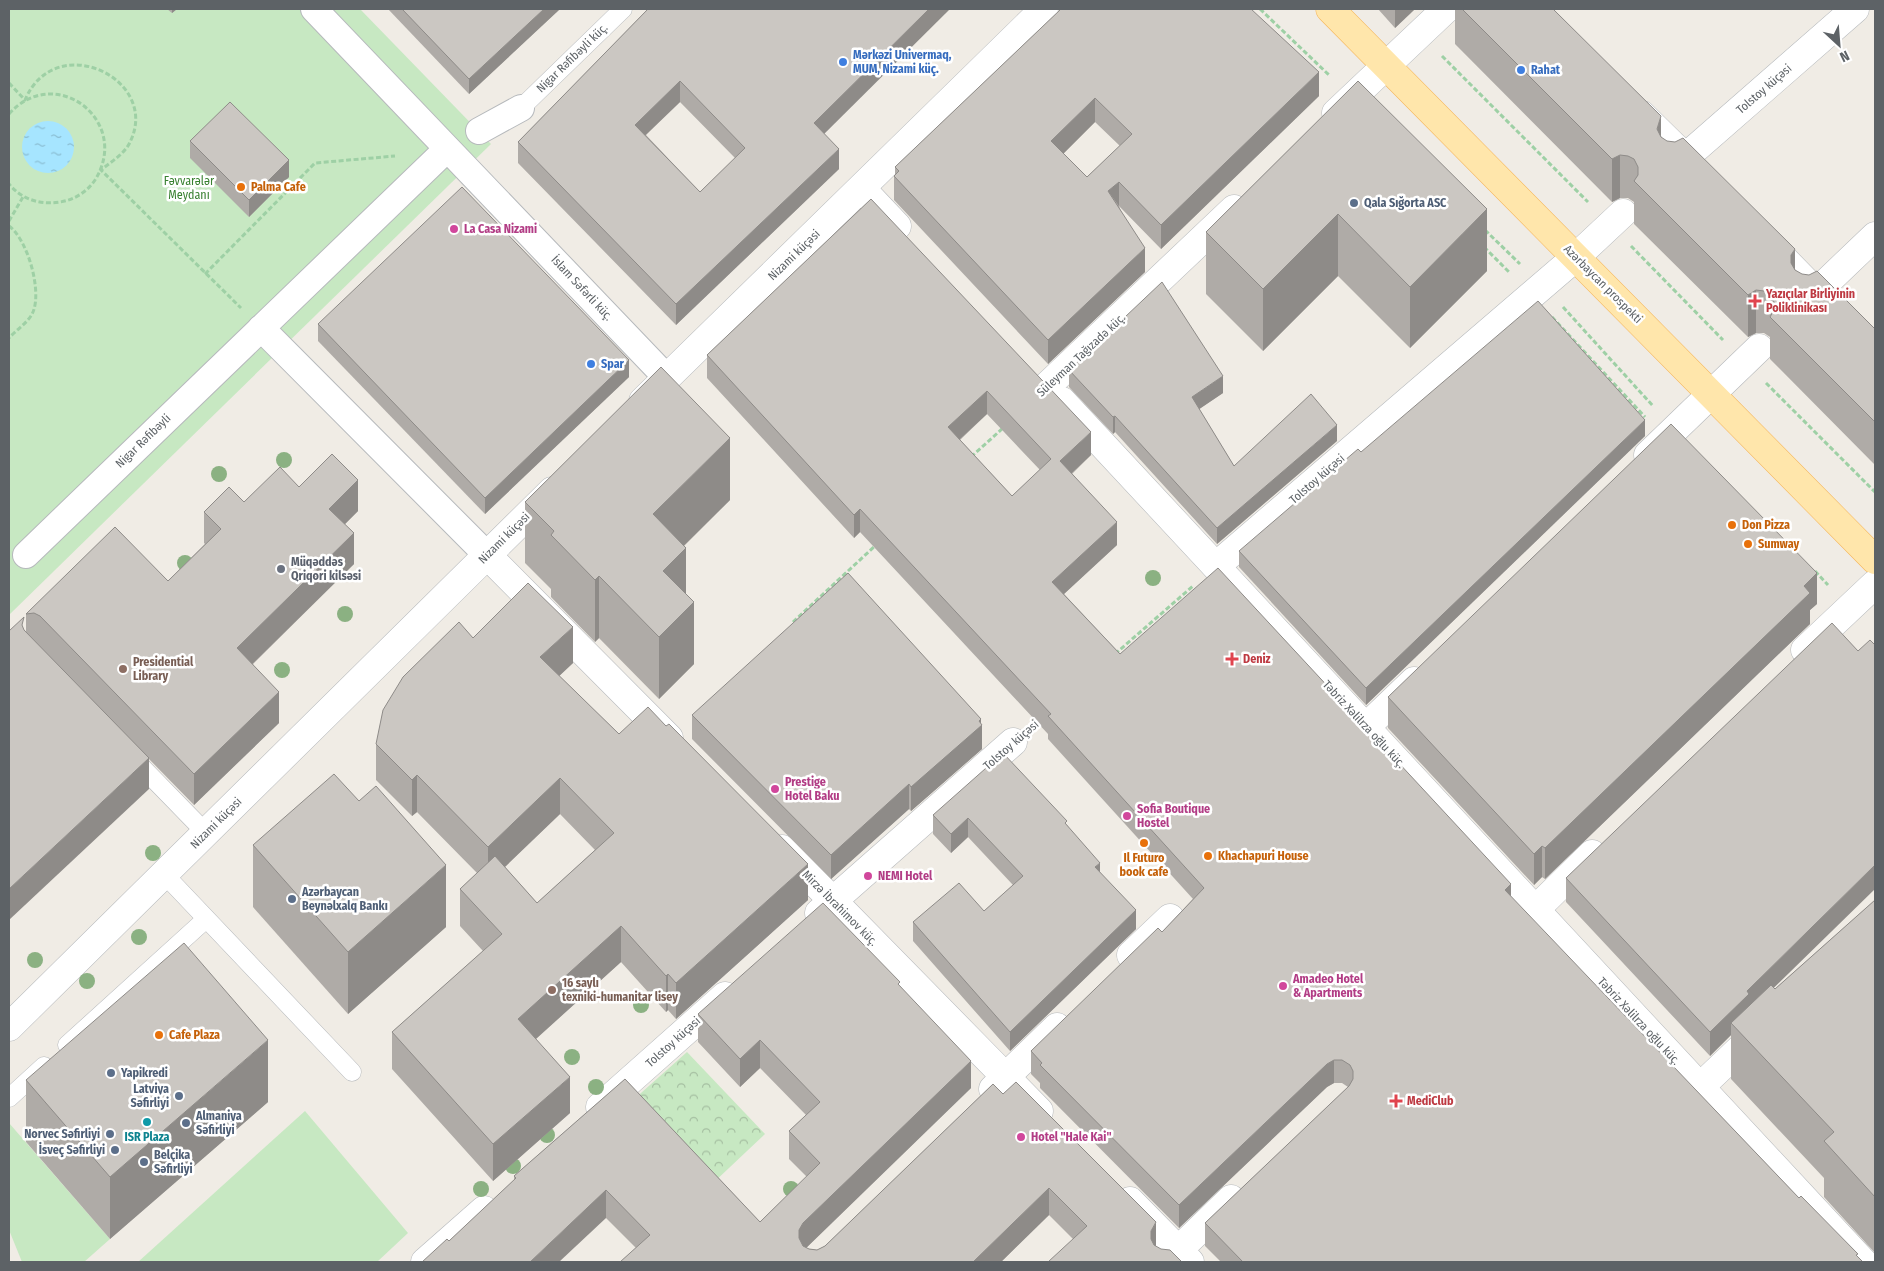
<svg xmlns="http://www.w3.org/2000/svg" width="1884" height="1271" viewBox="0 0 1884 1271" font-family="'Fira Sans Condensed',sans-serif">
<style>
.forest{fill:url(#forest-crowns)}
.green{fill:#c7e8c2}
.water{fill:url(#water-ripples)}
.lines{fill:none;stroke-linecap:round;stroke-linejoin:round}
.service-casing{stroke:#b6b9bc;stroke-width:19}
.pedestrian-casing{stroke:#b6b9bc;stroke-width:28}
.minor-casing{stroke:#b6b9bc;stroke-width:29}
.primary-casing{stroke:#f5b459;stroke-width:29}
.path{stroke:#9ed0a5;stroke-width:3;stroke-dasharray:5 2.5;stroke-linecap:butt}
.service{stroke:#fff;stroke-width:18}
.pedestrian{stroke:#fff;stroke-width:26}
.minor{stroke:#fff;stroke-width:28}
.primary{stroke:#ffe6ab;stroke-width:28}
.tree{fill:#8bb182}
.wall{fill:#afaba7;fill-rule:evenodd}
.shaded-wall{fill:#8e8b88}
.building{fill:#cbc7c2;stroke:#8e8b88;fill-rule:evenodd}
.shop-dot{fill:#3f7fe0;stroke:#fff;stroke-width:2}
.food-dot{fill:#e8710a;stroke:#fff;stroke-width:2}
.service-dot{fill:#5c6f8a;stroke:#fff;stroke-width:2}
.hotel-dot{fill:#d1479c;stroke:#fff;stroke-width:2}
.health-dot{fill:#e0444e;stroke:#fff;stroke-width:2}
.worship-dot{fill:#6b7280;stroke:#fff;stroke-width:2}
.education-dot{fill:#8d6e63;stroke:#fff;stroke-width:2}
.culture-dot{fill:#0f9aa8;stroke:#fff;stroke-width:2}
.labels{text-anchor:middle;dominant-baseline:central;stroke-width:5;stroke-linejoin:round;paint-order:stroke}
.shop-label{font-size:12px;font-weight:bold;fill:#366cbe;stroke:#fff;text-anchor:start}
.street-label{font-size:12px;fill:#5d6266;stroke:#fff}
.park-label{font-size:12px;fill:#398131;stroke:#fff}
.food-label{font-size:12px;font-weight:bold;fill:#c56008;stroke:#fff;text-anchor:start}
.service-label{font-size:12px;font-weight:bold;fill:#4e5e75;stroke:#fff;text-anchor:start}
.hotel-label{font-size:12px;font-weight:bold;fill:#b23c85;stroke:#fff;text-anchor:start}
.health-label{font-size:12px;font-weight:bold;fill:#be3a42;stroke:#fff;text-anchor:start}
.worship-label{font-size:12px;font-weight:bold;fill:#5b616d;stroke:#fff;text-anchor:start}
.education-label{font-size:12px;font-weight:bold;fill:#785e54;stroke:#fff;text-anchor:start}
.culture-label{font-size:12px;font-weight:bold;fill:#0d838f;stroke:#fff}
</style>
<defs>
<pattern id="forest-crowns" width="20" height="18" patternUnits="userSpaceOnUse" patternTransform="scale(1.25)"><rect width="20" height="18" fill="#c7e8c2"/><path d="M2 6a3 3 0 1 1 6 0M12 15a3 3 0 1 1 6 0" fill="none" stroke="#a5bfa1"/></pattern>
<pattern id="water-ripples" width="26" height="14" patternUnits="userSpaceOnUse" patternTransform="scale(1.25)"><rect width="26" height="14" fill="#a6e5ff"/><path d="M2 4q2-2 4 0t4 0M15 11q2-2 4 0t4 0" fill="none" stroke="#8abdd2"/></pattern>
</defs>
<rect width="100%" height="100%" fill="#f0ece5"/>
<polygon class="forest" points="687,1052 765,1134 712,1184 632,1101"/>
<g class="green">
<polygon points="9,9 360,9 491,144 9,615"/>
<polygon points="305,1111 408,1233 377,1262 138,1262"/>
<polygon points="9,1123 110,1239 84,1262 22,1262 9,1230"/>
</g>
<circle class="water" cx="48" cy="147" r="26"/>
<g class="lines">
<defs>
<g id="service">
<polyline points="521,108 623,9"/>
<polyline points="1644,110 1693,158"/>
<polyline points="1779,247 1822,291"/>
<polyline points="133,758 206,833"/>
<polyline points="164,874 352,1072"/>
<polyline points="67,1045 206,919"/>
<polyline points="9,1098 44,1066"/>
</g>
<g id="pedestrian">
<polyline points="314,9 667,378"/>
<polyline points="479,131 521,108"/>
<polyline points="261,328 487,555"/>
<polyline points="26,555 447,149"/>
</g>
<g id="minor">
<polyline points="1336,113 1446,9"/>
<polyline points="1672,169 1855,9"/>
<polyline points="862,189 897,226"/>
<polyline points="1806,302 1875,236"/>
<polyline points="1047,386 1234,209"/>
<polyline points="643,401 1044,9"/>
<polyline points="1062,401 1863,1262"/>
<polyline points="1648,455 1759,348"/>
<polyline points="487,555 669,738"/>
<polyline points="1216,566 1576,257 1623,213"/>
<polyline points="1805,650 1875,584"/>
<polyline points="1366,727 1414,681"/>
<polyline points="782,849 1039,1111"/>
<polyline points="1536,909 1592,854"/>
<polyline points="819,913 1013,742"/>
<polyline points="1131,955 1170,918"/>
<polyline points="9,1027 552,491"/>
<polyline points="1700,1087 1759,1031"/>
<polyline points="993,1089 1057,1027"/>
<polyline points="600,1107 725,996"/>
<polyline points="1130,1201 1190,1262"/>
<polyline points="425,1262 484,1210"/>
<polyline points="1166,1262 1231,1199"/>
</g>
<polyline id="primary" points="1330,9 1875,560"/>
</defs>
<use href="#service" class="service-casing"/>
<use href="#pedestrian" class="pedestrian-casing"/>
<use href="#minor" class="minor-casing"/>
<use href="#primary" class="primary-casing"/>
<g class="path">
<polyline points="1260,9 1330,76"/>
<polyline points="1442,56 1588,202"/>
<path d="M9,83L25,100C55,29 159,78 131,140C126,153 112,161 101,170L241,308"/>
<path d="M9,114C55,62 132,121 95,180C87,192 74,200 60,202C41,205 22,200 9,184"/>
<polyline points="9,221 23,197"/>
<path d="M9,226C28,240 42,291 33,312C29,322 16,330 9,338"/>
<polyline points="1485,230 1520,264"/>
<polyline points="1631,246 1723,340"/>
<polyline points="1484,247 1510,273"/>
<polyline points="205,274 315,163 395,156"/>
<polyline points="1563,307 1653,406"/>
<polyline points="1552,317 1645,417"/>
<polyline points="1766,383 1875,492"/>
<polyline points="971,457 1003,428"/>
<polyline points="1815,571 1828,585"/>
<polyline points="793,622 876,545"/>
<polyline points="1115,654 1193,586"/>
</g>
<use href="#service" class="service"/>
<use href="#pedestrian" class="pedestrian"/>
<use href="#minor" class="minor"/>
<use href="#primary" class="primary"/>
</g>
<g class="tree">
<circle cx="284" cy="460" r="8"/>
<circle cx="219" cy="474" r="8"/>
<circle cx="185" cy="563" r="8"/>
<circle cx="1153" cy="578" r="8"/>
<circle cx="345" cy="614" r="8"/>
<circle cx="282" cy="670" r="8"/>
<circle cx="153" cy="853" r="8"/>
<circle cx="139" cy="937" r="8"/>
<circle cx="35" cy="960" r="8"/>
<circle cx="87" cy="981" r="8"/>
<circle cx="641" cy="1005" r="8"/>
<circle cx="572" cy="1057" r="8"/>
<circle cx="596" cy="1087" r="8"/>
<circle cx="547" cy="1135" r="8"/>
<circle cx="513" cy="1166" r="8"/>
<circle cx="481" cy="1189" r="8"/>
<circle cx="791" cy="1189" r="8"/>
</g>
<g class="wall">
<polygon points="167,9 177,9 172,13"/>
<polygon points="388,9 560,9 469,94"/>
<path d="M648,9L824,134L839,169L676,325L518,163V142ZM680,102L735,158L700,192L646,135Z"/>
<path d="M1061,9L1319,96L1161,249L1119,206L1145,272L1048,364L894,200V176L895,175V167ZM1095,122L1120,146L1087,177L1063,154Z"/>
<polygon points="1378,9 1415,9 1395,28"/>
<polygon points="1455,9 1553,9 1661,137 1795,270 1875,329 1875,465 1770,359 1770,337 1764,333 1756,333 1748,337 1634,224 1634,202 1628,198 1620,198 1612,202 1455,44"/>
<polygon points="1358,81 1487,271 1410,348 1338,276 1263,351 1206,294 1206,232"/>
<polygon points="190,141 289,177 249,217 190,158"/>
<path d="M871,199L1091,455L1072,474L1117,545L1064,594L1120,654L1511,898L1799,1198L1863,1262H1221L1205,1246V1223L1348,1087L1342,1083H1334L1327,1087L1179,1228L1040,1088V1083L1031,1074V1051L1162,932L1193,899L1048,739V734L860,532L854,538L707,378V355ZM987,414L1040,470L1012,496L960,440Z"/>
<polygon points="318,324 629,377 485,514 318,341"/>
<polygon points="1069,370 1223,393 1199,409 1234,466 1337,441 1217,544 1115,432 1113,434 1069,387"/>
<polygon points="1645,436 1366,705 1239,567 1239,551"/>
<polygon points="299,487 358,511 345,524 354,564 253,664 279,723 194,805 149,759 149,789 24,629 26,632 26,614 168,581 205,544 204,543 204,512 244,502"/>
<polygon points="730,500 684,546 686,594 694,664 659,699 599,638 595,642 551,597 551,589 525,563 525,502"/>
<polygon points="1817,604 1810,610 1810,624 1545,879 1542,877 1534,885 1388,728 1388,697"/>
<path d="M473,638L573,663L559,676L619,734L808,900L676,1019L668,1010L666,1012L621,962L536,1039L570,1113L493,1181L392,1069V1032L483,951L460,926V889L477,873L417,812L412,816L376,780V744ZM560,814L595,850L537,903L505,867Z"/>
<polygon points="692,715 981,723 982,749 911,811 909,809 831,879 692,739"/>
<polygon points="933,815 1067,825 1100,872 1136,929 1010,1051 913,941 913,922 984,911 1013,885 968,837 951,853 933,834"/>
<polygon points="253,845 446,927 348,1014 253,907"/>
<polygon points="1566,878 1775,989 1875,900 1875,1253 1824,1197 1824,1178 1731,1079 1731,1035 1710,1056 1566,902"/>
<polygon points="900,986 971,1088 806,1248 809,1249 817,1250 825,1246 993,1084 1156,1246 1073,1239 1049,1215 1001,1262 620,1262 636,1248 606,1218 449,1241 514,1180 514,1176 625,1079 760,1222 807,1177 789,1159 789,1131 806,1115 760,1068 740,1087 698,1042 698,1014"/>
<polygon points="26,1080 268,1102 110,1239 26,1142"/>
</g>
<g class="shaded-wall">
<polygon points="172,9 177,9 172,13"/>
<polygon points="544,9 560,9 469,94 469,79"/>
<polygon points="929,9 950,9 814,144 814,123"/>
<polygon points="1395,9 1415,9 1395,28"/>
<polygon points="1319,72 1319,96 1161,249 1161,225"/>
<polygon points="680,81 680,102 635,145 635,125"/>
<polygon points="1095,98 1095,122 1051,166 1051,141"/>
<polygon points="1661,116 1661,158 1657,129"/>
<polygon points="839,149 839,169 676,325 676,304"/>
<polygon points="1620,155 1620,198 1612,202 1612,159"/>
<polygon points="289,160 289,177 249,217 249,200"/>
<polygon points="1119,182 1119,206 1108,191"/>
<polygon points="1487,209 1487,271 1410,348 1410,287"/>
<polygon points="1338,214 1338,276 1263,351 1263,289"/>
<polygon points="1145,248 1145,272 1048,364 1048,340"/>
<polygon points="1795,249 1795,291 1791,298 1791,255"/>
<polygon points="1756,290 1756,333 1748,337 1748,295"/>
<polygon points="629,360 629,377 485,514 485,498"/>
<polygon points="1223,376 1223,393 1192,414 1192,397"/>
<polygon points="987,391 987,414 948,450 948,427"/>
<polygon points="1115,416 1115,432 1113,434 1113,417"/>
<polygon points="1645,420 1645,436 1366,705 1366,688"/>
<polygon points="1337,425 1337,441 1217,544 1217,528"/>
<polygon points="1091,432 1091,455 1060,484 1060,461"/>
<polygon points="730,438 730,500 653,576 653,514"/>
<polygon points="358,480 358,511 329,540 329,509"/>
<polygon points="860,509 860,532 854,538 854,515"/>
<polygon points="1117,522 1117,545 1052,605 1052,582"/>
<polygon points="354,533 354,564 237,679 237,648"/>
<polygon points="686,548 686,610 663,571"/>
<polygon points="1817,573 1817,604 1810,610 1810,624 1545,879 1545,848"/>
<polygon points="599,576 599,638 595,642 595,580"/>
<polygon points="694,602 694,664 659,699 659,637"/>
<polygon points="573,627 573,663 540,694 540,657"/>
<polygon points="279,692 279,723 194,805 194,774"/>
<polygon points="981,719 981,726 982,725 982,749 911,811 911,787"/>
<polygon points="149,758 149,789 9,920 9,889"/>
<polygon points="417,775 417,812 412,816 412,780"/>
<polygon points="560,778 560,814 488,883 488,847"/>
<polygon points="909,784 909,809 831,879 831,855"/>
<polygon points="968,818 968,837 951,853 951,834"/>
<polygon points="1542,846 1542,877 1534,885 1534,854"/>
<polygon points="1100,863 1100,882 1095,867"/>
<polygon points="808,864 808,900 676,1019 676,983"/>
<polygon points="446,865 446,927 348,1014 348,952"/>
<polygon points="1875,865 1875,889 1749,1012 1731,1023 1731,1035 1710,1056 1710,1032 1747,991"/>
<polygon points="1511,884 1511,907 1505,890"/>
<polygon points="1136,910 1136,929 1010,1051 1010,1032"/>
<polygon points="621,926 621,962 518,1055 518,1019"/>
<polygon points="668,974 668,1010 666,1012 666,976"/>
<polygon points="268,1040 268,1102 110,1239 110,1177"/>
<polygon points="760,1040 760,1068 740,1087 740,1059"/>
<polygon points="1334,1060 1334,1083 1327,1087 1179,1228 1179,1205 1327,1064"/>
<polygon points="971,1061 971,1088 803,1251 799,1238 799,1230 803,1223"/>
<polygon points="570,1077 570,1113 493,1181 493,1144"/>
<polygon points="1049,1188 1049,1215 1001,1262 973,1262"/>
<polygon points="606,1190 606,1218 559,1262 530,1262"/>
<polygon points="1156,1222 1156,1250 1151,1258 1151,1231"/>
</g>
<g class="building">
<polygon points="402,9 544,9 469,79"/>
<path d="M648,9H929L814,123L839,149L676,304L518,142ZM680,81L745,148L700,192L635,125Z"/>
<path d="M1061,9H1251L1319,72L1161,225L1119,182L1108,191L1145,248L1048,340L894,176L899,171L895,167ZM1095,98L1132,134L1087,177L1051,141Z"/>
<polygon points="1462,9 1553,9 1661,116 1657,129 1661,137 1667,141 1675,142 1683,138 1795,249 1791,255 1791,263 1795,270 1802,274 1809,275 1817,271 1875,329 1875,422 1770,317 1774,310 1774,302 1770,294 1764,291 1756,290 1748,295 1634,181 1638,175 1638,167 1634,159 1628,156 1620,155 1612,159"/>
<polygon points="1358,81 1487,209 1410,287 1338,214 1263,289 1206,232"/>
<polygon points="230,102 289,160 249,200 190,141"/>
<polygon points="462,187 629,360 485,498 318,324"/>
<path d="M871,199L1091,432L1060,461L1117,522L1052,582L1120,654L1218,568L1511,884L1505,890L1799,1198L1801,1196L1858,1254L1856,1255L1863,1262H1243L1205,1223L1349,1086L1353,1079V1071L1350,1065L1342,1060H1334L1327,1064L1179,1205L1040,1065L1042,1063L1031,1051L1158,928L1162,932L1204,888L1048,716L1051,714L860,509L854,515L707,355ZM987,391L1051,459L1012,496L948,427Z"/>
<polygon points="1162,282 1223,376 1192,397 1234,466 1311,394 1337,425 1217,528 1115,416 1113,417 1069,370"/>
<polygon points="1538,301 1645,420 1366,688 1239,551 1358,449 1361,452"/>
<polygon points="661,367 730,438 653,514 686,548 663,571 694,602 659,637 599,576 595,580 551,535 554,531 525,502"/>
<polygon points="1671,424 1817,573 1804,586 1810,593 1545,848 1542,846 1534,854 1388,697"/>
<polygon points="332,454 358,480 329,509 354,533 237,648 279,692 194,774 40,616 34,613 26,614 115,527 168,581 221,529 204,512 229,487 244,502 280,467 299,487"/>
<polygon points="848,573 981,719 979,721 982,725 911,787 909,784 831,855 692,715"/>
<polygon points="528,583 573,627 540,657 619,734 648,707 666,726 669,724 808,864 676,983 668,974 666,976 621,926 518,1019 570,1077 493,1144 392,1032 502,934 460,889 495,856 537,903 614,833 560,778 488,847 417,775 412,780 376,744 383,710 403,677 459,622 473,638"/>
<polygon points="24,617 22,625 24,630 149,758 9,889 9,631"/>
<polygon points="1832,623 1858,651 1870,640 1875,645 1875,865 1747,991 1749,994 1710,1032 1566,878"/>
<polygon points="1003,753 1067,821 1065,823 1100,863 1095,867 1136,910 1010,1032 913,922 959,883 984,911 1023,876 968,818 951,834 933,815"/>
<polygon points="334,774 359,801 376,786 446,865 348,952 253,845"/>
<polygon points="1875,900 1875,1197 1824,1141 1834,1132 1731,1023 1771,985 1775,989"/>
<polygon points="823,903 900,982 898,984 971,1061 803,1223 799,1230 799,1238 803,1246 809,1249 817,1250 825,1246 993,1084 1003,1094 1016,1082 1156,1222 1151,1231 1151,1239 1154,1245 1161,1249 1170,1250 1182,1262 1048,1262 1087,1226 1049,1188 973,1262 620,1262 650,1235 606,1190 530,1262 422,1262 447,1239 449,1241 516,1178 514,1176 625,1079 760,1222 820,1163 789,1131 820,1102 760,1040 740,1059 698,1014"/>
<polygon points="184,943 268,1040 110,1177 26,1080"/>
</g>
<g class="shop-dot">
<circle cx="843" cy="62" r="5"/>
<circle cx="1521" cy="70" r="5"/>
<circle cx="591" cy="364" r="5"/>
</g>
<g class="food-dot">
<circle cx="241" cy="187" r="5"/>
<circle cx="1732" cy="525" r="5"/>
<circle cx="1748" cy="544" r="5"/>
<circle cx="1144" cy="843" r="5"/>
<circle cx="1208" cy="856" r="5"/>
<circle cx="159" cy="1035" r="5"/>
</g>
<g class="service-dot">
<circle cx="1354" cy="203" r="5"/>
<circle cx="292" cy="899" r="5"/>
<circle cx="111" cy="1073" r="5"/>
<circle cx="179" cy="1096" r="5"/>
<circle cx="186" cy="1123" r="5"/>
<circle cx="110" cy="1134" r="5"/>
<circle cx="115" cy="1150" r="5"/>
<circle cx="144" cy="1162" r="5"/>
</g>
<g class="hotel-dot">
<circle cx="454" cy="229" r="5"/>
<circle cx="775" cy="789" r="5"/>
<circle cx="1127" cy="816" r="5"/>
<circle cx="868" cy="876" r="5"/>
<circle cx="1283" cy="986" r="5"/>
<circle cx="1021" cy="1137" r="5"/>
</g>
<g class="health-dot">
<path d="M1752.5 293.5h5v5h5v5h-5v5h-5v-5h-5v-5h5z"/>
<path d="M1229.5 651.5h5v5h5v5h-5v5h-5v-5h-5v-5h5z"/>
<path d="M1393.5 1093.5h5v5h5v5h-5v5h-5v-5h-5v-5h5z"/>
</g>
<circle class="worship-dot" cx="281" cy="569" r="5"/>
<g class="education-dot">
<circle cx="123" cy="669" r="5"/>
<circle cx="552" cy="990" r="5"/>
</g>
<circle class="culture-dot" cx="147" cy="1122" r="5"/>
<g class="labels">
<g class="shop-label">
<text x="853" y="55">Mərkəzi Univermaq,<tspan x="853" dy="14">MUM, Nizami küç.</tspan></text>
<text x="1531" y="70">Rahat</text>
<text x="601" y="364">Spar</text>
</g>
<g class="street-label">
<text transform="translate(572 58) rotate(-44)">Nigar Rəfibəyli küç.</text>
<text transform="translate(1764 89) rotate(-41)">Tolstoy küçəsi</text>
<text transform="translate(794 255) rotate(-44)">Nizami küçəsi</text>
<text transform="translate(1603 284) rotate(45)">Azərbaycan prospekti</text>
<text transform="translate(582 288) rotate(47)">İslam Səfərli küç.</text>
<text transform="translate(1081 355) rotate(-43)">Süleyman Tağızadə küç.</text>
<text transform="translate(143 441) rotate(-44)">Nigar Rəfibəyli</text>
<text transform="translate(1317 479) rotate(-41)">Tolstoy küçəsi</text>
<text transform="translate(504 538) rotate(-45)">Nizami küçəsi</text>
<text transform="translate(1364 724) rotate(47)">Təbriz Xəlilrza oğlu küç.</text>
<text transform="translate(1011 745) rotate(-41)">Tolstoy küçəsi</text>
<text transform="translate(216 823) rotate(-45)">Nizami küçəsi</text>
<text transform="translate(840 908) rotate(45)">Mirzə İbrahimov küç.</text>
<text transform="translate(1639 1021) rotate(47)">Təbriz Xəlilrza oğlu küç.</text>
<text transform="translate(673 1042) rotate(-42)">Tolstoy küçəsi</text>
</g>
<g class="park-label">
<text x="189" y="181">Fəvvarələr<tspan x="189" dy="14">Meydanı</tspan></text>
</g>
<g class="food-label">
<text x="251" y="187">Palma Cafe</text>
<text x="1742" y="525">Don Pizza</text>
<text x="1758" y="544">Sumway</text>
<text x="1218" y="856">Khachapuri House</text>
<text x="1144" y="858" text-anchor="middle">Il Futuro<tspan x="1144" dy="14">book cafe</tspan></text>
<text x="169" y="1035">Cafe Plaza</text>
</g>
<g class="service-label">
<text x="1364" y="203">Qala Sığorta ASC</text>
<text x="302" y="892">Azərbaycan<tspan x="302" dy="14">Beynəlxalq Bankı</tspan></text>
<text x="121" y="1073">Yapikredi</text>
<text x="169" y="1089" text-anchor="end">Latviya<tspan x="169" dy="14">Səfirliyi</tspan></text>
<text x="196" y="1116">Almaniya<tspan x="196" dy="14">Səfirliyi</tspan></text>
<text x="100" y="1134" text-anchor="end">Norvec Səfirliyi</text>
<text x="105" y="1150" text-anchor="end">İsveç Səfirliyi</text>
<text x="154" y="1155">Belçika<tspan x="154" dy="14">Səfirliyi</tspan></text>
</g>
<g class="hotel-label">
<text x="464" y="229">La Casa Nizami</text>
<text x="785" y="782">Prestige<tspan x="785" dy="14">Hotel Baku</tspan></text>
<text x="1137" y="809">Sofia Boutique<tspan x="1137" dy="14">Hostel</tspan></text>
<text x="878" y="876">NEMI Hotel</text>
<text x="1293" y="979">Amadeo Hotel<tspan x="1293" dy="14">&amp; Apartments</tspan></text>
<text x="1031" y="1137">Hotel "Hale Kai"</text>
</g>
<g class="health-label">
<text x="1766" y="294">Yazıçılar Birliyinin<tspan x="1766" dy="14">Poliklinikası</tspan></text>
<text x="1243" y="659">Deniz</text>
<text x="1407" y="1101">MediClub</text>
</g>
<g class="worship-label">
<text x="291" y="562">Müqəddəs<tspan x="291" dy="14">Qriqori kilsəsi</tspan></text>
</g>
<g class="education-label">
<text x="133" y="662">Presidential<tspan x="133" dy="14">Library</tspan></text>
<text x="562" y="983">16 saylı<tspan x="562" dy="14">texniki-humanitar lisey</tspan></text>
</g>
<g class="culture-label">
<text x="147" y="1137">ISR Plaza</text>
</g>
</g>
<rect width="1884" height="1271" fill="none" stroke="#5d6266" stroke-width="20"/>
<g transform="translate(1839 45) rotate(154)" stroke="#ffffff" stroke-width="4" paint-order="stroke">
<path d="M0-4L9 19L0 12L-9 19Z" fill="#5d6266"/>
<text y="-8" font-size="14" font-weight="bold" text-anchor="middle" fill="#5d6266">N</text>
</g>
</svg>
